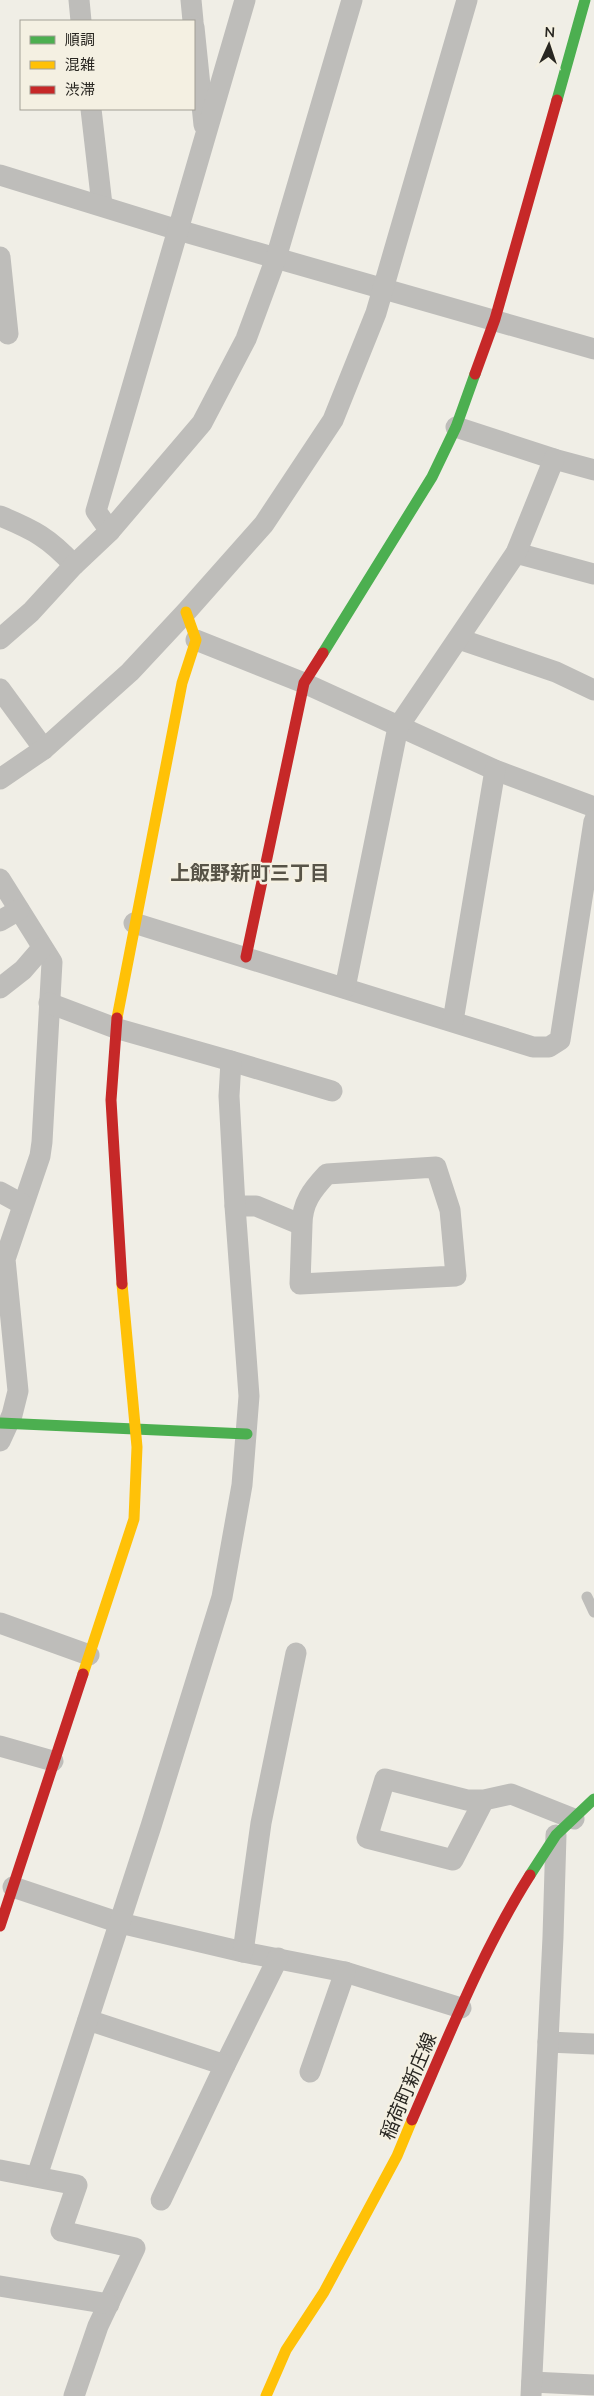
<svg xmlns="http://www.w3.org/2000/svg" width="594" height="2396" viewBox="0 0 594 2396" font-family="Mulish,'Noto Sans JP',sans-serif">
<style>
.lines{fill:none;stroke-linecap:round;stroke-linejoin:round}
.lane{stroke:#bebdba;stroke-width:11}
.street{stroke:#bebdba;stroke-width:21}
.fast{stroke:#4caf50;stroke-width:11}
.slow{stroke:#ffc107;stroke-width:11}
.jam{stroke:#c62828;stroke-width:11}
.labels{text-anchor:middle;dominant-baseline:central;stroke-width:5;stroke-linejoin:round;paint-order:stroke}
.street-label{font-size:19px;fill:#282621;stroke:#f4f0e2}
.neighbourhood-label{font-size:20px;font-weight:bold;fill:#575347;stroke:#f4f0e2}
</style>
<rect width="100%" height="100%" fill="#f0eee6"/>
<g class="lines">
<polyline class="lane" points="587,1597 594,1612"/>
<g class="street">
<polyline points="79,0 81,21"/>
<polyline points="191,0 193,21"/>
<polyline points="194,27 204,125"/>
<polyline points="91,109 102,205"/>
<polyline points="0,175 178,230 594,349"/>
<polyline points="0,257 8,334"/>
<polyline points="456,427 554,459 594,470"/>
<path d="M0,516C34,530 49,538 74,565"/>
<polyline points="110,531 96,511 245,0"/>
<polyline points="516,553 594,574"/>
<polyline points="0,639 31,612 74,565 110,531 202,423 246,339 276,258 352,0"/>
<polyline points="459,639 556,672 594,690"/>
<polyline points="196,640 304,683 495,770 594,807"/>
<polyline points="0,689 44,749"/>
<polyline points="0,779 44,749 130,672 186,612 264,524 333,420 376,313 467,0"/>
<polyline points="0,879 52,962 42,1142 40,1156 5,1259 18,1391 12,1415 0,1441"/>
<polyline points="0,921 19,910"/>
<polyline points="134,923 533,1047 549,1047 560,1040 594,821"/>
<polyline points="0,988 23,970 42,948"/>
<polyline points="345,988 398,727 516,553 554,459"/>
<polyline points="453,1021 495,770"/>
<polyline points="231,1061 332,1091"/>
<polyline points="0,1192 22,1204"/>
<path d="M235,1206H256L302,1225L300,1284L456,1276L450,1210L436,1167L327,1174C312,1190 302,1203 302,1225"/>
<polyline points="0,1623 89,1655"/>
<polyline points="0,1746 53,1761"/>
<polyline points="484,1800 467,1800 385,1779 367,1838 453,1860 484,1800 511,1794 574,1819"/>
<polyline points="13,1887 120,1923 243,1952 345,1972 461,2008"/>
<polyline points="243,1952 261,1823 296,1653"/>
<polyline points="88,2020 225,2065 278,1958"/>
<polyline points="548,2042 594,2044"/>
<polyline points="310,2072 345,1972"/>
<polyline points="0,2170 77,2185 61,2231 135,2248 98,2326 74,2396"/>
<polyline points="37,2176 151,1826 222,1597 242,1485 249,1396 235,1206 229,1096 231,1061 115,1028 49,1003"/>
<polyline points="161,2200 225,2065"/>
<polyline points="0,2286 109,2304"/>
<polyline points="532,2382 594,2385"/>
<polyline points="531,2396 553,1937 556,1835"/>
</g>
<g class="fast">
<polyline points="557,100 585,0"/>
<polyline points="323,653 432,477 456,427 475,374"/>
<polyline points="0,1423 247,1434"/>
<polyline points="530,1875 556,1835 594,1799"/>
</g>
<g class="slow">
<polyline points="117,1018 182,683 196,640 186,612"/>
<polyline points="83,1674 134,1519 137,1447 122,1284"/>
<polyline points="266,2396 286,2350 324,2292 397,2156 412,2120"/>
</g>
<g class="jam">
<polyline points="475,374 495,319 557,100"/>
<polyline points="246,957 304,683 323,653"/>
<polyline points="117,1018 111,1100 122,1284"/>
<polyline points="0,1926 83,1674"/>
<path d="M412,2120C448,2038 482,1951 530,1875"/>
</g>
</g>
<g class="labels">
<g class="street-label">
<text transform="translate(408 2086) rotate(-67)">稲荷町新庄線</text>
</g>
<g class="neighbourhood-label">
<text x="250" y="872">上飯野新町三丁目</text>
</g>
</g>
<rect x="20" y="20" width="175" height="90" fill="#f4f0e2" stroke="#a29f95"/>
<rect x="30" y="36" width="25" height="8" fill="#4caf50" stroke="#a29f95"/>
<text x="65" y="45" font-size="15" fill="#282621">順調</text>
<rect x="30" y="61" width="25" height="8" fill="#ffc107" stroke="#a29f95"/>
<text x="65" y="70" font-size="15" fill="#282621">混雑</text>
<rect x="30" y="86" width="25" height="8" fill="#c62828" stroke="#a29f95"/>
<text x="65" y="95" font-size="15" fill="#282621">渋滞</text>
<g transform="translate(549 45) rotate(3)" stroke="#f4f0e2" stroke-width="4" paint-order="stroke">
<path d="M0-4L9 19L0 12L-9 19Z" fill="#282621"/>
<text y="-8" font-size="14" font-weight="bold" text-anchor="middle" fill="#282621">N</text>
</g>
</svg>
